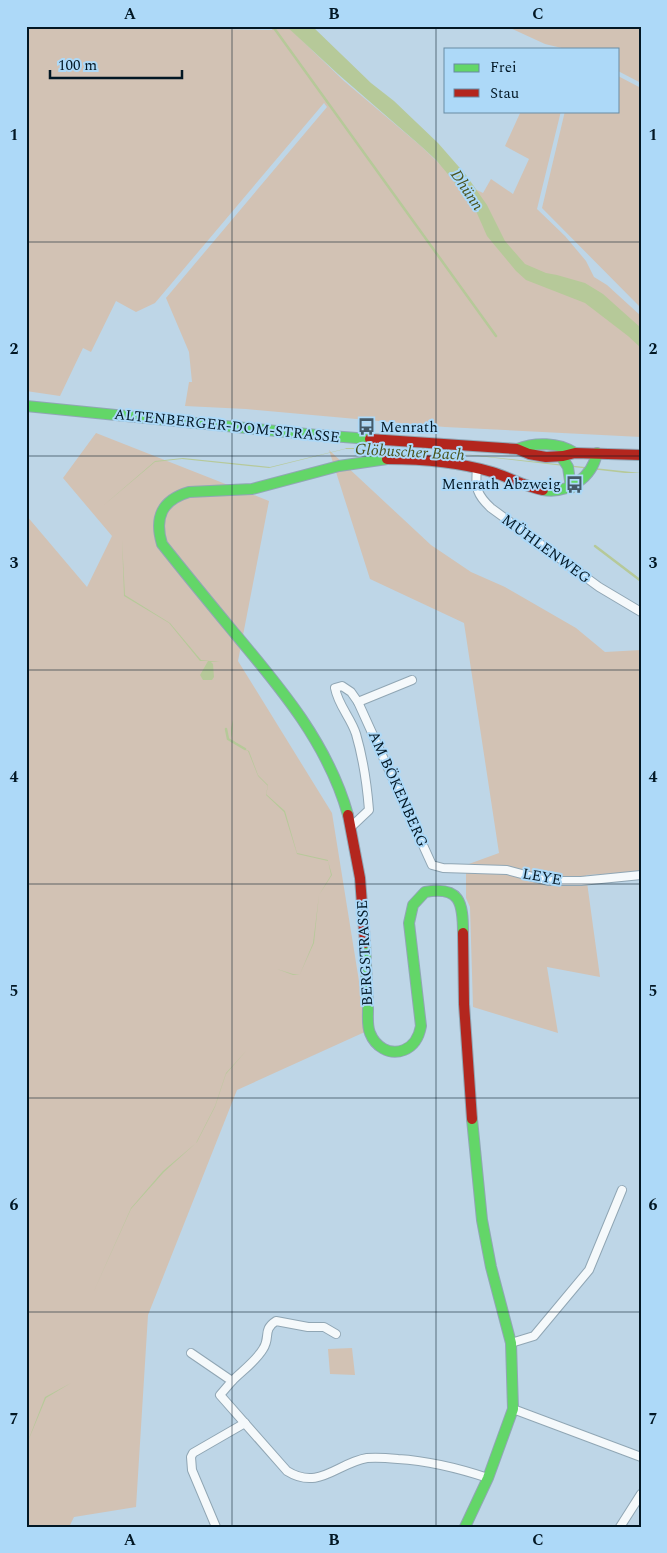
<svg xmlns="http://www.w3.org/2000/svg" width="667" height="1553" viewBox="0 0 667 1553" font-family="Spectral,serif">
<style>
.green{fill:#d2c2b4}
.water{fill:#b6c999}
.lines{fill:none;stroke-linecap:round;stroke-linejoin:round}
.stream{stroke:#b6c999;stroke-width:2.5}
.street-casing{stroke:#90a6b4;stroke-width:10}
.fast-casing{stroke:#90a6b4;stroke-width:12}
.jam-casing{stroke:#90a6b4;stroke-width:12}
.street{stroke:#f5f9fb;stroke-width:8}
.fast{stroke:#63d668;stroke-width:10}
.jam{stroke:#b3261e;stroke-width:10}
.grid{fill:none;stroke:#021724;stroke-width:1;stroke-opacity:0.55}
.labels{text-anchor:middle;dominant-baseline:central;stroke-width:4;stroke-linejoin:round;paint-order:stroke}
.street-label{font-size:15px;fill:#021724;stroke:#add9f8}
.poi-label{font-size:15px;fill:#021724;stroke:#add9f8;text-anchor:start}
.water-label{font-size:16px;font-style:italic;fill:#49531c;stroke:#add9f8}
.neatline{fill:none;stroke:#021724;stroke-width:2}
.grid-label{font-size:16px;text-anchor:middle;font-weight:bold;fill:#021724}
</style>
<rect width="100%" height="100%" fill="#bed6e7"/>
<g class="green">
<path d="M31,26C111,26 192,29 272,30L273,26L288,27L344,81L422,147L455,179L483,193L491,179L513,194L529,159L505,146L521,111H561L537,209L565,236L586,261L594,277L607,285L641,316V437L445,427L246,409L185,406L189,382H192L189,352L166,298L327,107L324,103L155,303L136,312L116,301L91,352L83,348L60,396L26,391V38Z"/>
<polygon points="506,26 641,26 641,83 618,71 618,49 566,49 545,44"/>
<polygon points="618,76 641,88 641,308 542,208 565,111 618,111"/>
<polygon points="96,433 269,501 238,661 332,813 367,1031 237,1090 148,1315 136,1507 74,1517 69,1527 26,1527 26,515 87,587 112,536 63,478"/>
<polygon points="329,450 431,545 471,572 505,587 576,628 605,652 641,650 641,872 586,875 600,977 547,967 558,1033 473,1007 470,907 466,898 466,865 499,853 464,623 370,579"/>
<polygon points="352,1348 355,1375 330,1374 328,1349"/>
</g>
<g class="water">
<polygon points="286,26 312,26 371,83 394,101 438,143 466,175 487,205 505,241 525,264 546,273 557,275 585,283 603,294 641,328 641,348 628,336 585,303 526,280 516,271 487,236 476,211 452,179 436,160 422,147 338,74"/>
<polygon points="348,448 463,454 641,473 625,473 461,454 349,448 269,468 182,459 155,462 104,505 122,540 125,595 170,623 201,660 220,662 237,692 233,717 237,692 220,662 211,662 213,664 214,677 212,680 203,680 200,675 208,661 200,661 169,623 124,596 122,540 104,505 155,461 183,458 270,467"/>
<path d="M233,720L232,739L240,747L249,751L258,775L268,785L266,794L285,811L297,853L328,860V861L332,875L319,895L314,943L300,974L293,975L277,969L267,974L246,1051L226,1074L215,1107L197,1142L196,1143L164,1172L131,1209L93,1293L71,1383L46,1398L26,1446L45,1397L71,1383L93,1293L131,1208L163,1171L196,1143L215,1106L226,1073L246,1051L267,974L277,969L293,974H300L313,943L319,895L331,875L328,861L297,854L284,812L266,795L268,786L258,776L248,751C232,743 228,738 233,720Z"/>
</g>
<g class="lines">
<g class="stream">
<polyline points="274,28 496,336"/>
<polyline points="595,546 641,581"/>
<polyline points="226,729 228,739 245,749"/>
</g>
<defs>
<g id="street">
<path d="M477,469C475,488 477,495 491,508L599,587L641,612"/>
<polyline points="358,702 412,680"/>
<path d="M351,827L369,810C367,785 363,758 356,734C351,718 338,705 335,688L342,686L351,692L358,702L432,865L443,868L507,870L548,881H581L641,875"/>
<polyline points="511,1343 534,1336 589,1270 622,1190"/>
<path d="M191,1353L232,1381L220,1395L287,1471C319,1491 337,1463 367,1458C377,1457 388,1458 398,1459C430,1461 458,1468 488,1478"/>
<path d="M232,1381C242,1371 256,1361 263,1349C271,1337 262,1330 276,1321L308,1327H324L336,1334"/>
<polyline points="513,1409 641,1457"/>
<polyline points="216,1527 192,1470 191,1457 193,1453 245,1423"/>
<polyline points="620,1527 641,1494"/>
</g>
<g id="fast">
<polyline points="26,406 317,435 370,439"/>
<path d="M517,449C535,442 558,442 575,453"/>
<polyline points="561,456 568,467 571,488"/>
<path d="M543,490C568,494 592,478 597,453"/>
<path d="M348,815C328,743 279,686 232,630C208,601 185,573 162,544C154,517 162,500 189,492L252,489L339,466L387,459"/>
<path d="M365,943C366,965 367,987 368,1009C368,1017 367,1026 370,1033C375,1046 389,1056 404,1050C414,1046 419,1037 421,1026L409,923L413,905L425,892C460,886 463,902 463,933"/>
<polyline points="465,1527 488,1478 513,1409 511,1343 491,1267 482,1220 472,1119"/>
</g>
<g id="jam">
<polyline points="370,439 517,449 529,454 546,457 563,456 575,453 641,455"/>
<path d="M387,459C421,459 458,462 492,472C509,477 525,487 543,490"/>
<polyline points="348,815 360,878 365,943"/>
<polyline points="463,933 464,1004 472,1119"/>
</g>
</defs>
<use href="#street" class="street-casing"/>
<use href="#fast" class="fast-casing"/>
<use href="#jam" class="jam-casing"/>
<use href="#street" class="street"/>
<use href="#fast" class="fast"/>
<use href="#jam" class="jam"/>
</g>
<path class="grid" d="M232,26V1527M436,26V1527M26,242H641M26,456H641M26,670H641M26,884H641M26,1098H641M26,1312H641"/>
<defs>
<symbol id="bus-bare" viewBox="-9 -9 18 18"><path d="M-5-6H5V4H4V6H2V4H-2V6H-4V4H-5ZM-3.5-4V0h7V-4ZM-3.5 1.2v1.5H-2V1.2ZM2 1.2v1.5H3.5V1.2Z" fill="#445a68" stroke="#add9f8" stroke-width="2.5" paint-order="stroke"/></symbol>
</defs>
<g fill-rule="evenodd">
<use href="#bus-bare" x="354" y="414" width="25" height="25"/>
<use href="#bus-bare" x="562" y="472" width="25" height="25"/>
</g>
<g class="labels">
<g class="street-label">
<text transform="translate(227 426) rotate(6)">ALTENBERGER-DOM-STRASSE</text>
<text transform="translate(546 549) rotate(36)">MÜHLENWEG</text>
<text transform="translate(398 789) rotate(66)">AM BÖKENBERG</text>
<text transform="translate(542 877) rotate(10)">LEYE</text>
<text transform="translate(365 953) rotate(-93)">BERGSTRASSE</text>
</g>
<g class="poi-label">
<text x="380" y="427">Menrath</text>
<text x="561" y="484" text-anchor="end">Menrath Abzweig</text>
</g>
<g class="water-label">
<text transform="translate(467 190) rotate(56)">Dhünn</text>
<text transform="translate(410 452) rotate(3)">Glöbuscher Bach</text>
</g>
</g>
<rect width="667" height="1553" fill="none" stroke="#add9f8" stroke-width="55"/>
<rect x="444" y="48" width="175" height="65" fill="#add9f8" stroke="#698ba3"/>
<rect x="454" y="64" width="25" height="8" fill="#63d668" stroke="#698ba3"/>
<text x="490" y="72" font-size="15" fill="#021724">Frei</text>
<rect x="454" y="89" width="25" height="8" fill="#b3261e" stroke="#698ba3"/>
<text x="490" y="98" font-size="15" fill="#021724">Stau</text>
<path d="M50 70v8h132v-8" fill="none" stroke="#021724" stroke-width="2.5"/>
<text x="58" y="70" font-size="15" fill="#021724" stroke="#add9f8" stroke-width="4" paint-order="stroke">100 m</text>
<rect x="28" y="28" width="612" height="1498" class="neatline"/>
<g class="grid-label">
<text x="130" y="19">A</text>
<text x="334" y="19">B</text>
<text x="538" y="19">C</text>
<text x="14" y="140">1</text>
<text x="653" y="140">1</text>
<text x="14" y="354">2</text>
<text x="653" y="354">2</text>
<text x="14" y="568">3</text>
<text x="653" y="568">3</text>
<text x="14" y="782">4</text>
<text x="653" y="782">4</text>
<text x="14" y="996">5</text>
<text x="653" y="996">5</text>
<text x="14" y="1210">6</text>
<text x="653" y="1210">6</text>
<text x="14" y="1424">7</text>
<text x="653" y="1424">7</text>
<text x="130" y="1545">A</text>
<text x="334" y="1545">B</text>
<text x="538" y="1545">C</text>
</g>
</svg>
